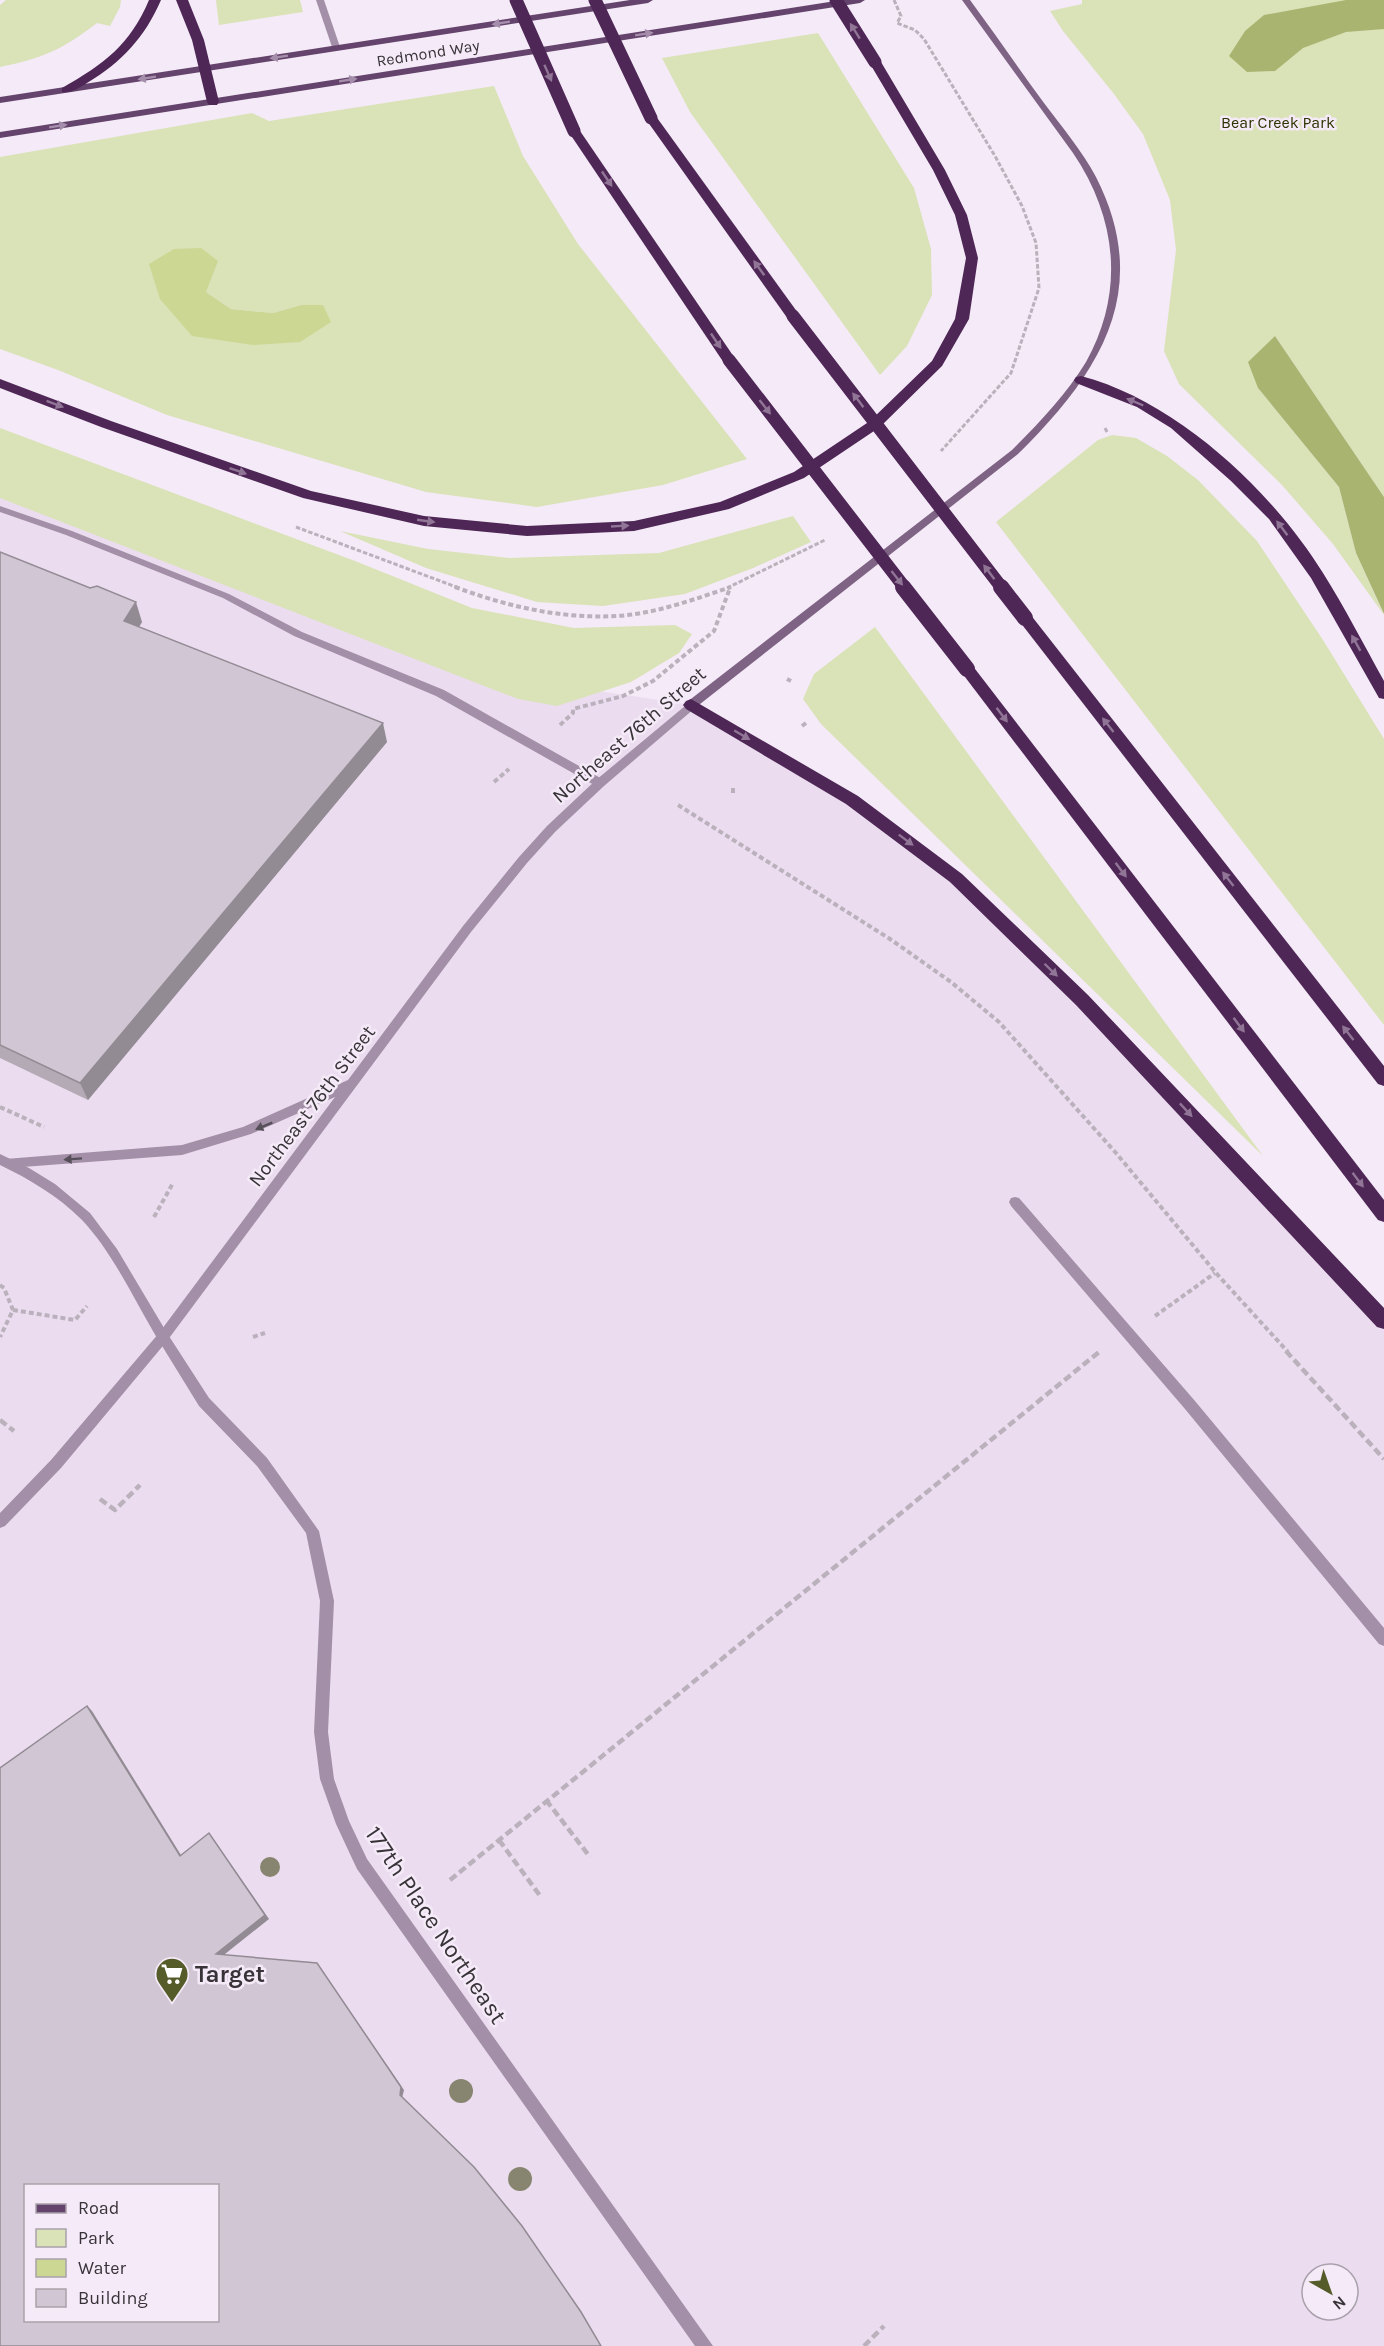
<svg xmlns="http://www.w3.org/2000/svg" width="1384" height="2346" viewBox="0 0 1384 2346" font-family="Karla,sans-serif">
<style>
.built{fill:#ebddef;fill-rule:evenodd}
.green{fill:#dae2b8;fill-rule:evenodd}
.forest{fill:#a9b470}
.water{fill:#cbd792}
.lines{fill:none;stroke-linecap:round;stroke-linejoin:round}
.path-far2{stroke:#bab1bc;stroke-width:3;stroke-dasharray:4.5 2;stroke-linecap:butt}
.path-far1{stroke:#bab1bc;stroke-width:4;stroke-dasharray:5 3;stroke-linecap:butt}
.path{stroke:#bab1bc;stroke-width:4.5;stroke-dasharray:8 4;stroke-linecap:butt}
.service{fill:#a390a8;fill-rule:evenodd}
.minor{fill:#a390a8;fill-rule:evenodd}
.tertiary{fill:#a390a8;fill-rule:evenodd}
.secondary{fill:#7f6385;fill-rule:evenodd}
.primary{fill:#64436c;fill-rule:evenodd}
.motorway{fill:#4e2756;fill-rule:evenodd}
.motorway-bridge-far1{stroke:#4e2756;stroke-width:13}
.motorway-bridge{stroke:#4e2756;stroke-width:16}
.tree{fill:#87856f}
.wall{fill:#b4aab5}
.shaded-wall{fill:#928b94}
.building{fill:#d1c6d3;stroke:#928b94;stroke-width:1.5;fill-rule:evenodd}
.oneway{fill:#a58eab}
.oneway2{fill:#917596}
.oneway3{fill:#574f5a}
.labels{text-anchor:middle;dominant-baseline:central;stroke-width:5;stroke-linejoin:round;paint-order:stroke}
.far-street-label{font-size:16px;fill:#373338;stroke:#f5eaf7}
.far-park-label{font-size:16px;fill:#2d3300;stroke:#f5eaf7}
.street-label{font-size:20px;fill:#373338;stroke:#f5eaf7}
.near-street-label{font-size:24px;fill:#373338;stroke:#f5eaf7}
.near-poi-label{font-size:24px;font-weight:bold;fill:#373338;stroke:#f5eaf7;text-anchor:start}
</style>
<rect width="100%" height="100%" fill="#f5eaf7"/>
<path class="built" d="M0,464L553,684L691,705L852,800L956,878L1384,1321V2346H0ZM26,2186H218V2320H26ZM1312,2274H1348V2310H1312Z"/>
<g class="green">
<path d="M6,0H121L120,7L110,26L97,23C62,50 43,58 0,67V5Z"/>
<polygon points="216,0 300,0 303,12 219,25"/>
<polygon points="1082,0 1384,0 1384,497 1275,336 1258,388 1339,487 1356,553 1384,615 1333,544 1282,485 1179,384 1164,351 1176,250 1170,200 1143,134 1114,94 1063,31 1050,11 1082,4"/>
<polygon points="818,33 914,188 931,249 932,295 907,346 880,375 690,112 662,58"/>
<path d="M494,86L523,156L578,244L747,459L663,485L537,507L426,492L167,415L58,370L0,349V157L252,113L269,121ZM206,292L231,309L273,313L301,305L253,345Z"/>
<polygon points="0,428 355,561 472,608 574,628 675,625 692,634 679,653 631,682 557,706 518,699 0,498"/>
<polygon points="1112,435 1136,438 1167,456 1198,480 1257,541 1323,640 1384,739 1384,1025 996,522 1098,440"/>
<polygon points="793,516 811,542 753,568 685,594 603,606 537,602 426,568 340,531 428,549 509,558 659,553"/>
<polygon points="875,627 1263,1156 821,724 803,699 814,674"/>
</g>
<g class="forest">
<polygon points="1346,0 1384,0 1384,29 1346,32 1303,48 1275,71 1247,72 1229,56 1245,31 1264,15"/>
<polygon points="1275,336 1384,497 1384,614 1356,553 1339,487 1258,388 1248,362"/>
</g>
<polygon class="water" points="201,248 218,261 206,292 231,309 273,313 301,305 323,305 331,322 300,342 253,345 192,336 160,299 149,264 174,249"/>
<g class="lines">
<g class="path-far2">
<polyline points="894,0 901,16 897,23 915,30 924,39 995,156 1022,206 1036,243 1039,288 1011,373 941,451"/>
<polyline points="1105,428 1107,432"/>
<polyline points="296,527 459,588"/>
<polyline points="727,588 825,540"/>
</g>
<g class="path-far1">
<path d="M455,587C506,606 560,619 616,616C655,614 695,599 731,587"/>
<polyline points="787,679 791,681"/>
<polyline points="560,725 573,713 573,709 623,696 653,681 714,631 730,588"/>
<polyline points="802,726 806,723"/>
<polyline points="494,782 509,769"/>
<polyline points="733,788 733,793"/>
<polyline points="678,805 890,939 951,982 999,1022 1116,1153 1216,1273 1288,1352"/>
<polyline points="0,1107 44,1127"/>
<polyline points="154,1217 173,1183"/>
<polyline points="0,1285 4,1288 13,1310 0,1337"/>
<polyline points="13,1310 75,1320 87,1306"/>
<polyline points="1155,1316 1215,1273"/>
<polyline points="253,1337 265,1333"/>
</g>
<g class="path">
<polyline points="1286,1351 1384,1459"/>
<polyline points="0,1420 14,1431"/>
<polyline points="100,1499 115,1510 140,1485"/>
<polyline points="546,1800 590,1857"/>
<polyline points="499,1840 541,1897"/>
<polyline points="450,1880 1099,1352"/>
<polyline points="864,2346 884,2326"/>
</g>
<g class="service">
<polygon points="316,0 324,0 340,47 339,49 332,47"/>
<polygon points="0,506 72,531 229,594 302,632 444,690 604,780 605,783 600,787 596,786 436,696 294,636 223,598 66,535 0,512"/>
<path d="M0,1154L29,1168L55,1184L90,1213L117,1249L167,1333L169,1337L167,1341L163,1343L159,1341C135,1302 113,1252 81,1219C58,1196 29,1179 0,1165Z"/>
<polygon points="1015,1197 1019,1198 1195,1401 1384,1628 1384,1646 1379,1644 1185,1409 1011,1206 1009,1202 1011,1198"/>
</g>
<polygon class="minor" points="163,1331 167,1333 209,1398 267,1458 319,1531 334,1601 328,1732 334,1779 349,1821 367,1859 713,2346 695,2346 357,1869 336,1824 320,1779 314,1732 320,1601 306,1533 257,1466 199,1406 159,1341 157,1337 159,1333"/>
<polygon class="tertiary" points="691,701 695,702 695,708 604,786 555,832 527,863 471,932 167,1341 61,1468 5,1526 0,1528 0,1513 51,1460 159,1333 335,1097 251,1134 182,1155 9,1168 5,1167 3,1163 5,1159 182,1145 243,1127 348,1080 463,926 519,857 547,826 596,780"/>
<path class="secondary" d="M962,0H970C995,34 1019,69 1044,103C1062,127 1082,151 1096,177C1154,291 1099,374 1018,454L695,708H687V702L1012,450C1039,423 1066,395 1086,362C1125,292 1117,218 1073,153Z"/>
<g class="primary">
<polygon points="630,0 653,0 648,3 0,103 0,97"/>
<polygon points="842,0 865,0 860,3 0,138 0,132"/>
</g>
<g class="motorway">
<path d="M149,0H161C145,37 122,62 87,83C80,87 71,94 62,92V88C104,64 130,45 149,0Z"/>
<polygon points="176,0 188,0 204,40 219,102 217,105 209,105 207,102 192,40"/>
<polygon points="875,59 881,62 945,170 967,215 978,258 969,319 942,366 880,427 804,478 729,509 634,531 527,536 424,526 303,498 101,427 0,388 0,379 111,421 311,491 424,516 527,526 634,521 720,502 794,472 870,421 932,361 955,319 966,258 955,215 933,170 869,62"/>
<polygon points="651,114 655,115 798,313 800,316 798,319 788,319 645,118"/>
<polygon points="574,127 578,128 734,357 736,360 734,363 724,363 568,131"/>
<path d="M1081,376C1177,401 1272,491 1323,573C1345,608 1364,645 1384,681V699L1379,698L1311,578L1269,519L1231,481L1171,428L1137,407L1076,383L1074,380L1076,377Z"/>
<polygon points="1025,613 1030,614 1384,1066 1384,1086 1378,1084 1020,622 1018,618"/>
<polygon points="967,664 972,665 1384,1200 1384,1222 1378,1220 962,673 959,669 962,665"/>
<polygon points="691,699 858,796 962,874 1088,995 1384,1308 1384,1329 1377,1327 1076,1005 950,882 846,804 686,709 683,705 686,701"/>
</g>
<g class="motorway-bridge-far1">
<polyline points="516,0 574,131"/>
<polyline points="595,0 651,118"/>
<polyline points="836,0 875,62"/>
<polyline points="793,316 1002,588"/>
<polyline points="729,360 905,588"/>
</g>
<g class="motorway-bridge">
<polyline points="903,587 967,669"/>
<polyline points="1001,587 1025,618"/>
</g>
</g>
<g class="tree">
<circle cx="270" cy="1867" r="10"/>
<circle cx="461" cy="2091" r="12"/>
<circle cx="520" cy="2179" r="12"/>
</g>
<polygon class="wall" points="0,552 142,622 139,627 387,742 88,1100 0,1058"/>
<g class="shaded-wall">
<polygon points="136,602 142,622 130,641 124,621"/>
<polygon points="383,723 387,742 88,1100 80,1083"/>
<polygon points="87,1706 92,1711 184,1860 180,1856"/>
<polygon points="209,1833 269,1919 220,1958 216,1954"/>
<polygon points="317,1963 404,2090 402,2098 400,2095"/>
</g>
<g class="building">
<polygon points="0,552 90,588 97,586 136,602 124,621 383,723 80,1083 0,1045"/>
<path d="M87,1706L180,1856L209,1833L265,1915L216,1954L317,1963L401,2087L400,2095L474,2167L522,2226L581,2312L601,2346H0V1768ZM26,2186H218V2320H26Z"/>
</g>
<defs><path id="oneway-solid" d="M-6-.8H1V-3.2L6.5 0L1 3.2V.8H-6Z" transform="scale(1.5)"/></defs>
<g class="oneway">
<use href="#oneway-solid" transform="translate(501 23) rotate(171)"/>
<use href="#oneway-solid" transform="translate(644 34) rotate(-9)"/>
<use href="#oneway-solid" transform="translate(279 57) rotate(171)"/>
<use href="#oneway-solid" transform="translate(147 78) rotate(171)"/>
<use href="#oneway-solid" transform="translate(348 80) rotate(-9)"/>
<use href="#oneway-solid" transform="translate(58 126) rotate(-9)"/>
</g>
<g class="oneway2">
<use href="#oneway-solid" transform="translate(855 31) rotate(-122)"/>
<use href="#oneway-solid" transform="translate(548 73) rotate(66)"/>
<use href="#oneway-solid" transform="translate(607 179) rotate(56)"/>
<use href="#oneway-solid" transform="translate(759 268) rotate(-126)"/>
<use href="#oneway-solid" transform="translate(716 341) rotate(56)"/>
<use href="#oneway-solid" transform="translate(858 400) rotate(-127)"/>
<use href="#oneway-solid" transform="translate(1135 402) rotate(-157)"/>
<use href="#oneway-solid" transform="translate(55 404) rotate(21)"/>
<use href="#oneway-solid" transform="translate(765 407) rotate(52)"/>
<use href="#oneway-solid" transform="translate(238 471) rotate(19)"/>
<use href="#oneway-solid" transform="translate(426 521) rotate(8)"/>
<use href="#oneway-solid" transform="translate(620 526) rotate(-3)"/>
<use href="#oneway-solid" transform="translate(1282 528) rotate(-127)"/>
<use href="#oneway-solid" transform="translate(989 572) rotate(-127)"/>
<use href="#oneway-solid" transform="translate(897 578) rotate(52)"/>
<use href="#oneway-solid" transform="translate(1356 643) rotate(-119)"/>
<use href="#oneway-solid" transform="translate(1002 715) rotate(53)"/>
<use href="#oneway-solid" transform="translate(1108 725) rotate(-128)"/>
<use href="#oneway-solid" transform="translate(742 735) rotate(30)"/>
<use href="#oneway-solid" transform="translate(906 840) rotate(37)"/>
<use href="#oneway-solid" transform="translate(1121 870) rotate(53)"/>
<use href="#oneway-solid" transform="translate(1228 879) rotate(-128)"/>
<use href="#oneway-solid" transform="translate(1051 970) rotate(44)"/>
<use href="#oneway-solid" transform="translate(1239 1025) rotate(53)"/>
<use href="#oneway-solid" transform="translate(1348 1033) rotate(-128)"/>
<use href="#oneway-solid" transform="translate(1186 1110) rotate(47)"/>
<use href="#oneway-solid" transform="translate(1358 1180) rotate(53)"/>
</g>
<g class="oneway3">
<use href="#oneway-solid" transform="translate(264 1126) rotate(158)"/>
<use href="#oneway-solid" transform="translate(73 1159) rotate(176)"/>
</g>
<defs>
<symbol id="supermarket-pin" viewBox="-11 -11 22 30"><path d="M0 17L-7.5 6A9.5 9.5 0 1 1 7.5 6Z" fill="#555c2a" stroke="#f5eaf7"/><path d="M-6-5.5h2.5l.6 2H6L4.5 2H-2.5L-4.4-4H-6ZM-1.5 3.2a1.3 1.3 0 1 0 .1 0ZM3 3.2a1.3 1.3 0 1 0 .1 0Z" fill="#fff"/></symbol>
</defs>
<g fill-rule="evenodd">
<use href="#supermarket-pin" x="153" y="1955" width="38" height="52"/>
</g>
<g class="labels">
<g class="far-street-label">
<text transform="translate(428 53) rotate(-9)">Redmond Way</text>
</g>
<g class="far-park-label">
<text x="1278" y="122">Bear Creek Park</text>
</g>
<g class="street-label">
<text transform="translate(629 735) rotate(-41)">Northeast 76th Street</text>
<text transform="translate(312 1106) rotate(-53)">Northeast 76th Street</text>
</g>
<g class="near-street-label">
<text transform="translate(436 1925) rotate(56)">177th Place Northeast</text>
</g>
<g class="near-poi-label">
<text x="195" y="1974">Target</text>
</g>
</g>
<rect x="24" y="2184" width="195" height="138" fill="#f5eaf7" stroke="#a9a1ab" stroke-width="1.5"/>
<rect x="36" y="2204" width="30" height="9" fill="#64436c" stroke="#a9a1ab" stroke-width="1.5"/>
<text x="78" y="2214" font-size="18" fill="#373338">Road</text>
<rect x="36" y="2229" width="30" height="18" fill="#dae2b8" stroke="#a9a1ab" stroke-width="1.5"/>
<text x="78" y="2244" font-size="18" fill="#373338">Park</text>
<rect x="36" y="2259" width="30" height="18" fill="#cbd792" stroke="#a9a1ab" stroke-width="1.5"/>
<text x="78" y="2274" font-size="18" fill="#373338">Water</text>
<rect x="36" y="2289" width="30" height="18" fill="#d1c6d3" stroke="#a9a1ab" stroke-width="1.5"/>
<text x="78" y="2304" font-size="18" fill="#373338">Building</text>
<g transform="translate(1330 2292) rotate(140)"><circle r="28" fill="#f5eaf7" stroke="#a9a1ab" stroke-width="1.5"/>
<path d="M0-4.5L10 22L0 15L-10 22Z" fill="#555c2a"/>
<text y="-9" font-size="16" font-weight="bold" text-anchor="middle" fill="#373338">N</text>
</g>
</svg>
